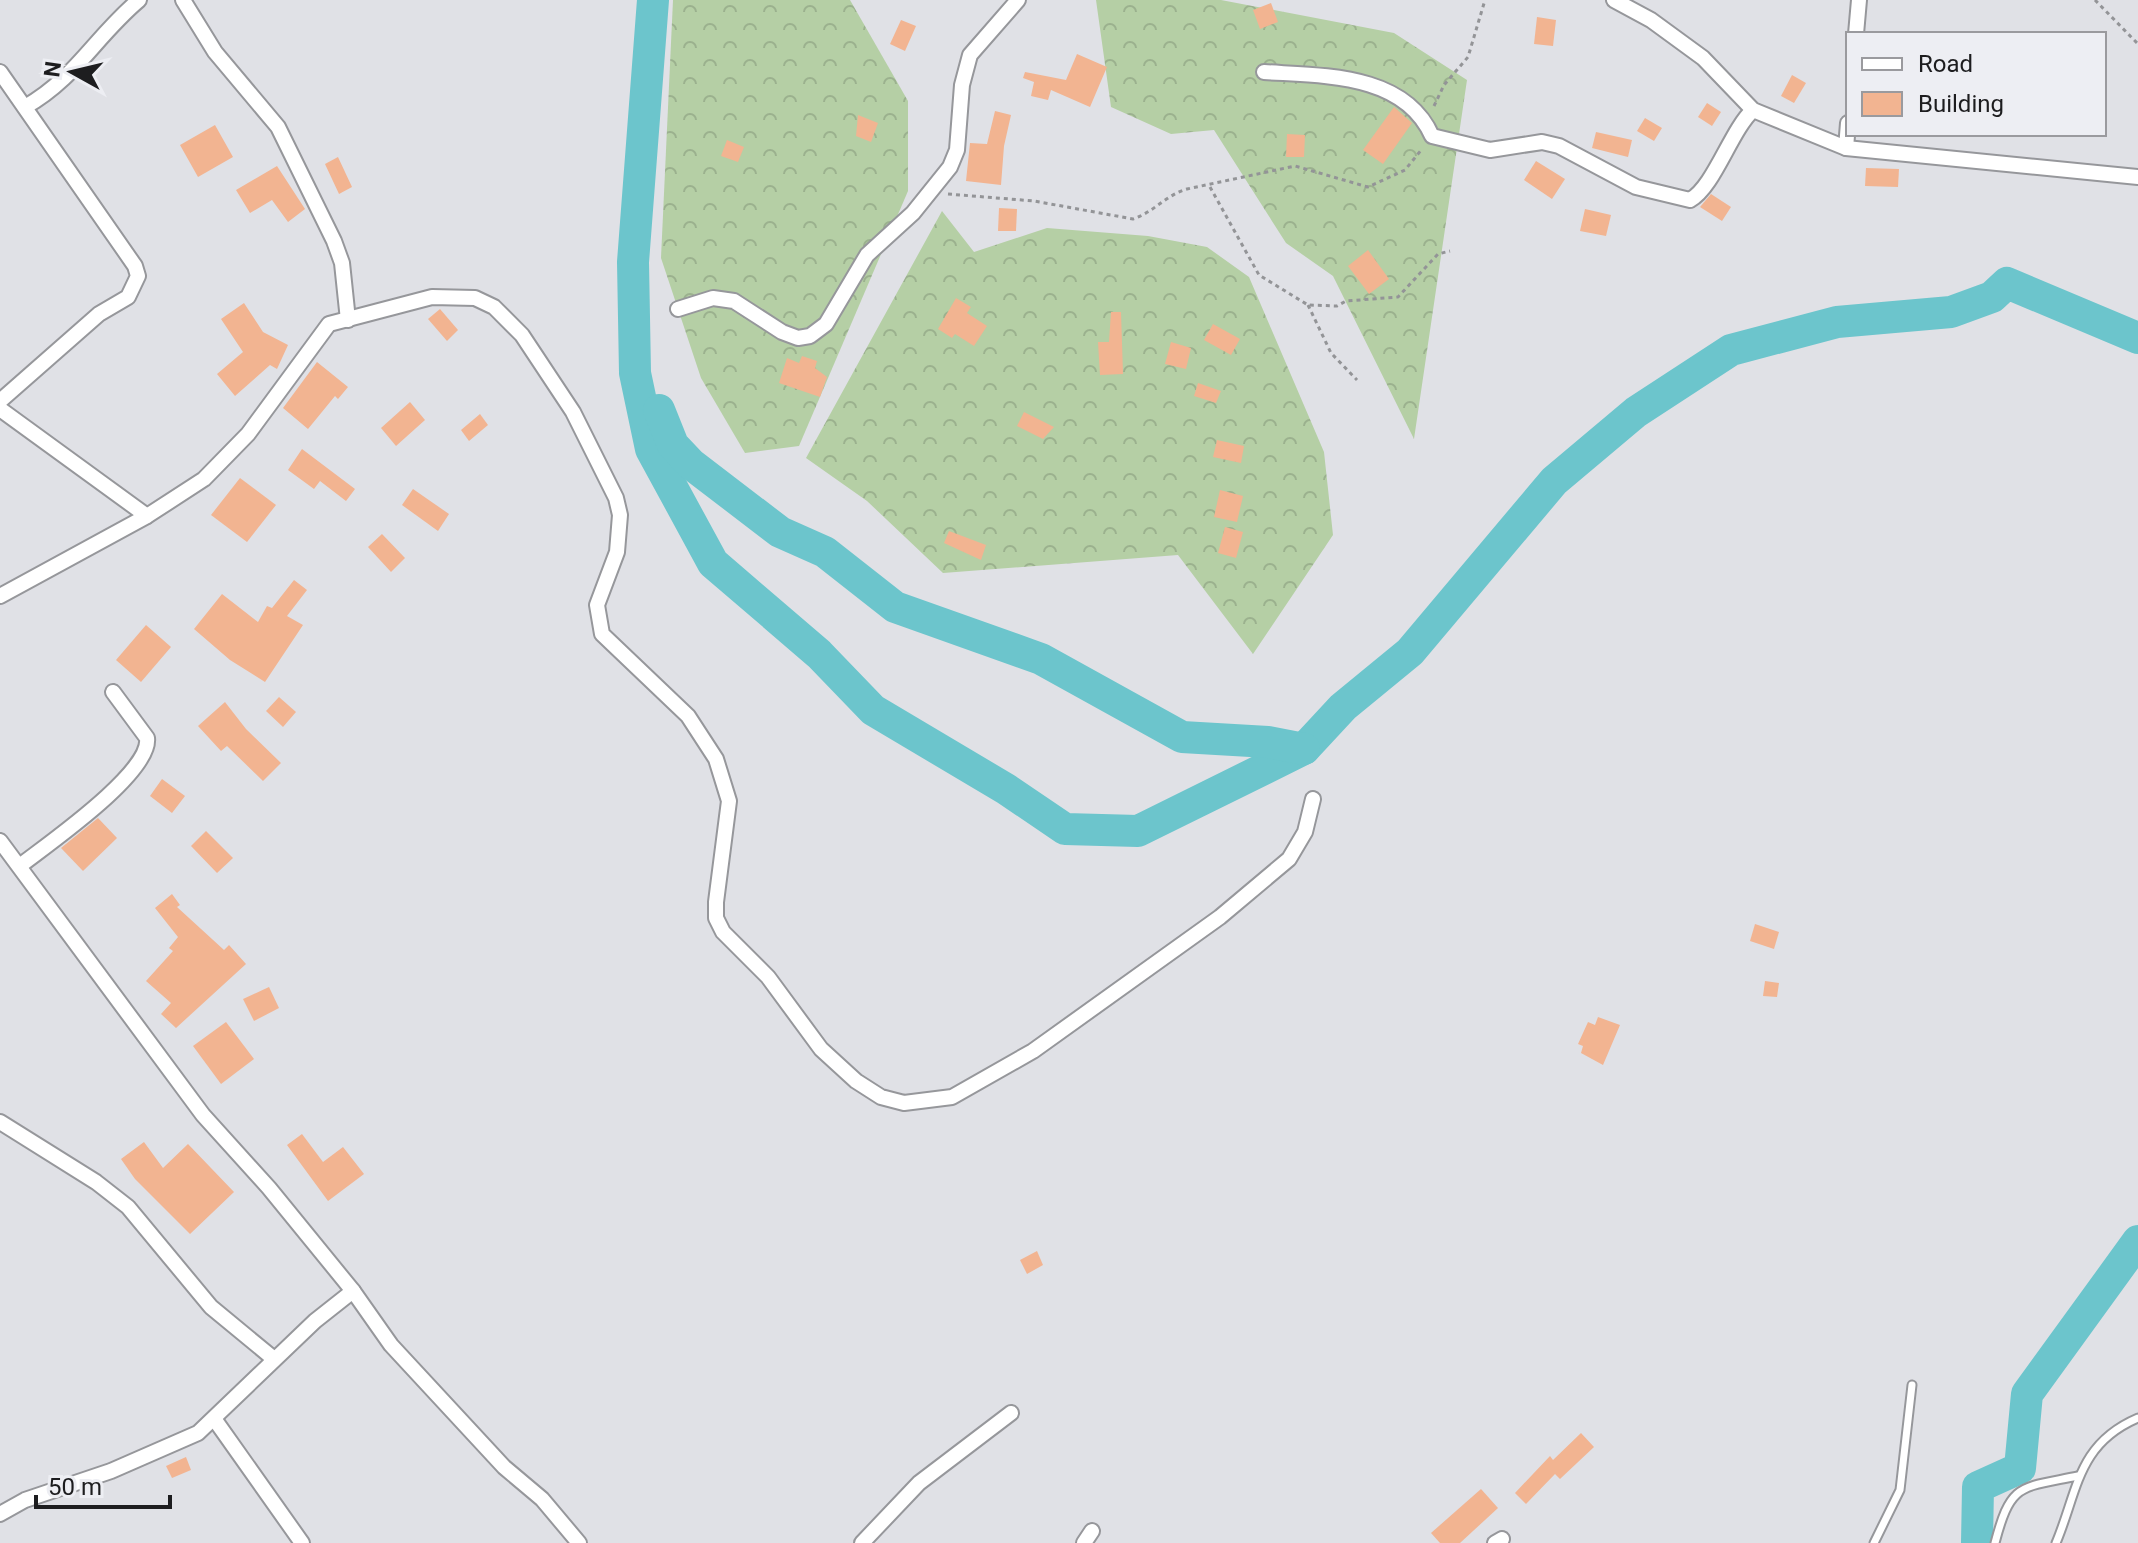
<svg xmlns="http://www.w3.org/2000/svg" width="2138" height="1543" viewBox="0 0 2138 1543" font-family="Roboto,sans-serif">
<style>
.forest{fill:url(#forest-crowns)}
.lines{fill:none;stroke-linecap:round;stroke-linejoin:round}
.river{stroke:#6cc5cc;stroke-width:32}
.building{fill:#f2b491}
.lane-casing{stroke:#96979b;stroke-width:11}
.street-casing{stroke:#96979b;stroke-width:18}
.path{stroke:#939497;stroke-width:3;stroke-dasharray:4 4;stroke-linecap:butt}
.lane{stroke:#fff;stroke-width:7}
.street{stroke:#fff;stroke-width:14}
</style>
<defs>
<pattern id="forest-crowns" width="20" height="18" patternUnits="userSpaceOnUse" patternTransform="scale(2)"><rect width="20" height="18" fill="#b5cfa5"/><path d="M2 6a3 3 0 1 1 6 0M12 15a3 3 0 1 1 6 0" fill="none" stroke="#9bb18e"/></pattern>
</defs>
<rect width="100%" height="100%" fill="#e0e1e6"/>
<g class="forest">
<polygon points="673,0 850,0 908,101 908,191 799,446 745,453 701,378 661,258"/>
<polygon points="1096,0 1221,0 1394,33 1467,80 1414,439 1333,276 1286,243 1214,130 1171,134 1111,107"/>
<polygon points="942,211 974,252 1047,228 1148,236 1207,247 1249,277 1324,452 1333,535 1253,654 1178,555 943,573 867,501 806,458"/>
</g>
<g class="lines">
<g class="river">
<polyline points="653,0 633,262 635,373 651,449 713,563 819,654 873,710 1006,789 1065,829 1138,831 1304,749 1343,707 1410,652 1554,481 1636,412 1731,350 1837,322 1951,312 1992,297 2007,283 2138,338"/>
<polyline points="659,410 673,445 691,464 780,532 825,552 895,607 1041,659 1182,737 1268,742 1304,749"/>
<polyline points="1977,1543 1978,1487 2020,1468 2027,1394 2138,1241"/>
</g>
</g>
<g class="building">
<polygon points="1271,3 1278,22 1260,29 1253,10"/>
<polygon points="1537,17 1556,20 1553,46 1534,44"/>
<polygon points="901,20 916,26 905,51 890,44"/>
<polygon points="1077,54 1107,67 1090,107 1051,90 1048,100 1031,96 1034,82 1023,78 1025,72 1066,80"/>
<polygon points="1792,75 1806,83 1794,103 1781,96"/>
<polygon points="1707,103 1721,112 1712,126 1698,117"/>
<polygon points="1394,107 1412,123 1383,164 1363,150"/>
<polygon points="995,111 1011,115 1004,146 1001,185 966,181 970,143 987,144"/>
<polygon points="858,115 878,123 871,142 856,136"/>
<polygon points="1645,118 1662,128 1654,141 1637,131"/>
<polygon points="215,125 233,157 198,177 180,145"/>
<polygon points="1596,132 1632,140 1628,157 1592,148"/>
<polygon points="1287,134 1305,135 1304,157 1286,157"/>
<polygon points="727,140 744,147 738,162 721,156"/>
<polygon points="338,157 352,187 339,194 325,164"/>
<polygon points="1536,161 1565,179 1552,199 1524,180"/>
<polygon points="277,166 305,209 288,222 272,200 250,213 236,190"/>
<polygon points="1866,168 1899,169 1898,187 1865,186"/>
<polygon points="1711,194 1731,207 1722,221 1700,207"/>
<polygon points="999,208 1017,209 1016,231 998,231"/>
<polygon points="1585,209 1611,215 1606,236 1580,231"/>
<polygon points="1368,250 1389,279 1369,294 1348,266"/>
<polygon points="956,298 971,307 967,313 987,326 974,346 955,334 952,338 938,329"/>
<polygon points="244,303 263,332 288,345 277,369 270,365 235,396 217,374 243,352 221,319"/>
<polygon points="440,309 458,330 447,341 428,319"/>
<polygon points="1111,312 1121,312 1123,374 1100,375 1098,342 1109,342"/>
<polygon points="1213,324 1240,339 1231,355 1204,340"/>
<polygon points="1171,342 1191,348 1186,369 1165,364"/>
<polygon points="802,356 817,361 815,368 827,377 820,397 779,383 787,358 799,363"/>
<polygon points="317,362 348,387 338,399 335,396 308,429 283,408"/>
<polygon points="1198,383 1221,391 1216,403 1194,396"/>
<polygon points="410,402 425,420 396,446 381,428"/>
<polygon points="1024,412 1054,427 1043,439 1017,426"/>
<polygon points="480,414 488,425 469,441 461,430"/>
<polygon points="1217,440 1244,446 1241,463 1213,457"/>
<polygon points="302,449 355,489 346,501 320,481 314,489 288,470"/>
<polygon points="240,478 276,505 247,542 211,515"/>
<polygon points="413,489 449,514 438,531 402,505"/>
<polygon points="1220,490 1243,496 1237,522 1214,517"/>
<polygon points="1225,527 1243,532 1236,558 1218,553"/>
<polygon points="949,531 986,545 981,560 944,543"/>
<polygon points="382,534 405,558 391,572 368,547"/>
<polygon points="294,580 307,590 287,616 303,625 265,682 230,660 194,629 222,594 258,622 267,606 272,608"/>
<polygon points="146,625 171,647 141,682 116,660"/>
<polygon points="279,697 296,712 283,727 266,711"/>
<polygon points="225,702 246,729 281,763 263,781 227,746 221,751 198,726"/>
<polygon points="162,779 185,796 172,813 150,796"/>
<polygon points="98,818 117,838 83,871 61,848"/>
<polygon points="206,831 233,858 217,873 191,846"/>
<polygon points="172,894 180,905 177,907 224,950 229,945 246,964 176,1028 161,1014 171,1003 146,981 173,951 169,948 178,937 155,908"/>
<polygon points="1755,924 1779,932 1774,949 1750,941"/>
<polygon points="1765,981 1779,983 1777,997 1763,996"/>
<polygon points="269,987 279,1008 254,1021 243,999"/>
<polygon points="1598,1017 1620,1025 1603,1065 1581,1053 1583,1046 1578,1044 1588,1022 1595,1025"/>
<polygon points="226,1022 254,1059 221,1084 193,1046"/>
<polygon points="302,1134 323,1162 343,1147 364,1174 328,1201 287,1145"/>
<polygon points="144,1142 163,1168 188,1144 234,1192 190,1234 135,1179 121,1159"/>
<polygon points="1037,1251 1043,1265 1027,1274 1020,1260"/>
<polygon points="1581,1433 1594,1447 1560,1479 1555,1474 1526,1504 1515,1493 1550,1456 1553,1460"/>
<polygon points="186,1457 191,1470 172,1478 166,1466"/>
<polygon points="1481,1489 1498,1508 1460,1543 1440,1543 1431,1533"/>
</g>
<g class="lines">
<defs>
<g id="lane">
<polyline points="1874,1543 1900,1490 1912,1385"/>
<path d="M1995,1543C2011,1482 2020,1488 2078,1476"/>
<path d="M2056,1543C2078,1491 2077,1444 2138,1418"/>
</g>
<g id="street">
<polyline points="183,0 215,52 278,127 334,241 342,263 348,320"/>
<polyline points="1614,0 1651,20 1703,58 1753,110 1846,148 2138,177"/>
<polyline points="1856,34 1859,0"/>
<polyline points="0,72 135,266 138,276 128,297 99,314 0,401"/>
<path d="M1264,72C1323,76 1404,73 1432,136L1490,150L1542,142L1559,146L1636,187L1690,200C1714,187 1731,130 1753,110"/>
<path d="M25,107C76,78 95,37 139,0"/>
<polyline points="1846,148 1848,123"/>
<polyline points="678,309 713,298 734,301 782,332 798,338 810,336 826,324 867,255 913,213 950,167 957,150 962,85 970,55 1018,0"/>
<polyline points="0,409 147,516"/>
<polyline points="0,596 147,516 204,479 248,434 329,324 432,297 475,298 494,307 522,335 573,412 616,498 620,515 617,552 597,605 602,634 688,716 716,759 729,801 716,902 716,918 723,932 768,977 821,1049 856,1081 881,1097 904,1103 952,1097 1033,1051 1220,917 1289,859 1305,832 1313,799"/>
<polyline points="0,841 203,1115 269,1188 353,1291 391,1345 504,1467 542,1499 579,1543"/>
<path d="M21,865C48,844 152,772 147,738L113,692"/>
<polyline points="0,1122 96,1182 128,1207 211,1307 274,1359"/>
<polyline points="215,1420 302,1543"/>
<polyline points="0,1514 25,1500 111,1471 198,1433 315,1321 353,1291"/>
<polyline points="862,1543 919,1483 1011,1413"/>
<polyline points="1084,1543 1092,1531"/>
<polyline points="1495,1543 1502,1539"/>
</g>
</defs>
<use href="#lane" class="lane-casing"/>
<use href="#street" class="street-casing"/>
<g class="path">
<polyline points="2095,0 2138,44"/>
<polyline points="1434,106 1444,85 1468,57 1485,0"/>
<polyline points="1210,187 1259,275 1308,305 1337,306 1346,301 1398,297 1438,254 1450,251"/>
<path d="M948,194L1034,201L1133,219C1154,212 1166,195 1187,189L1295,166L1368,187L1405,170L1422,149"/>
<polyline points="1308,305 1331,353 1357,380"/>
</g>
<use href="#lane" class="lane"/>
<use href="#street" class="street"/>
</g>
<rect x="1846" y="32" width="260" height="104" fill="#edeef3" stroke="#9a9a9e" stroke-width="2"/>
<rect x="1862" y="58" width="40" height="12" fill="#ffffff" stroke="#9a9a9e" stroke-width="2"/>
<text x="1918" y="72" font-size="24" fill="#1d1d1f">Road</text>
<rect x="1862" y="92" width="40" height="24" fill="#f2b491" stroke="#9a9a9e" stroke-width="2"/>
<text x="1918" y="112" font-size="24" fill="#1d1d1f">Building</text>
<g transform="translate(72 72) rotate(278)" stroke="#edeef3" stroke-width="6" paint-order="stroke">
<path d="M0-6L14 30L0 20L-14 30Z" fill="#1d1d1f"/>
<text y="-12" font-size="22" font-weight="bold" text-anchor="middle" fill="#1d1d1f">N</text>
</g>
<path d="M36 1495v12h134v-12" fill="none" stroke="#1d1d1f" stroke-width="4"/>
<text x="48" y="1495" font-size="24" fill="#1d1d1f" stroke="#edeef3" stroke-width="6" paint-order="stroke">50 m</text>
</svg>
